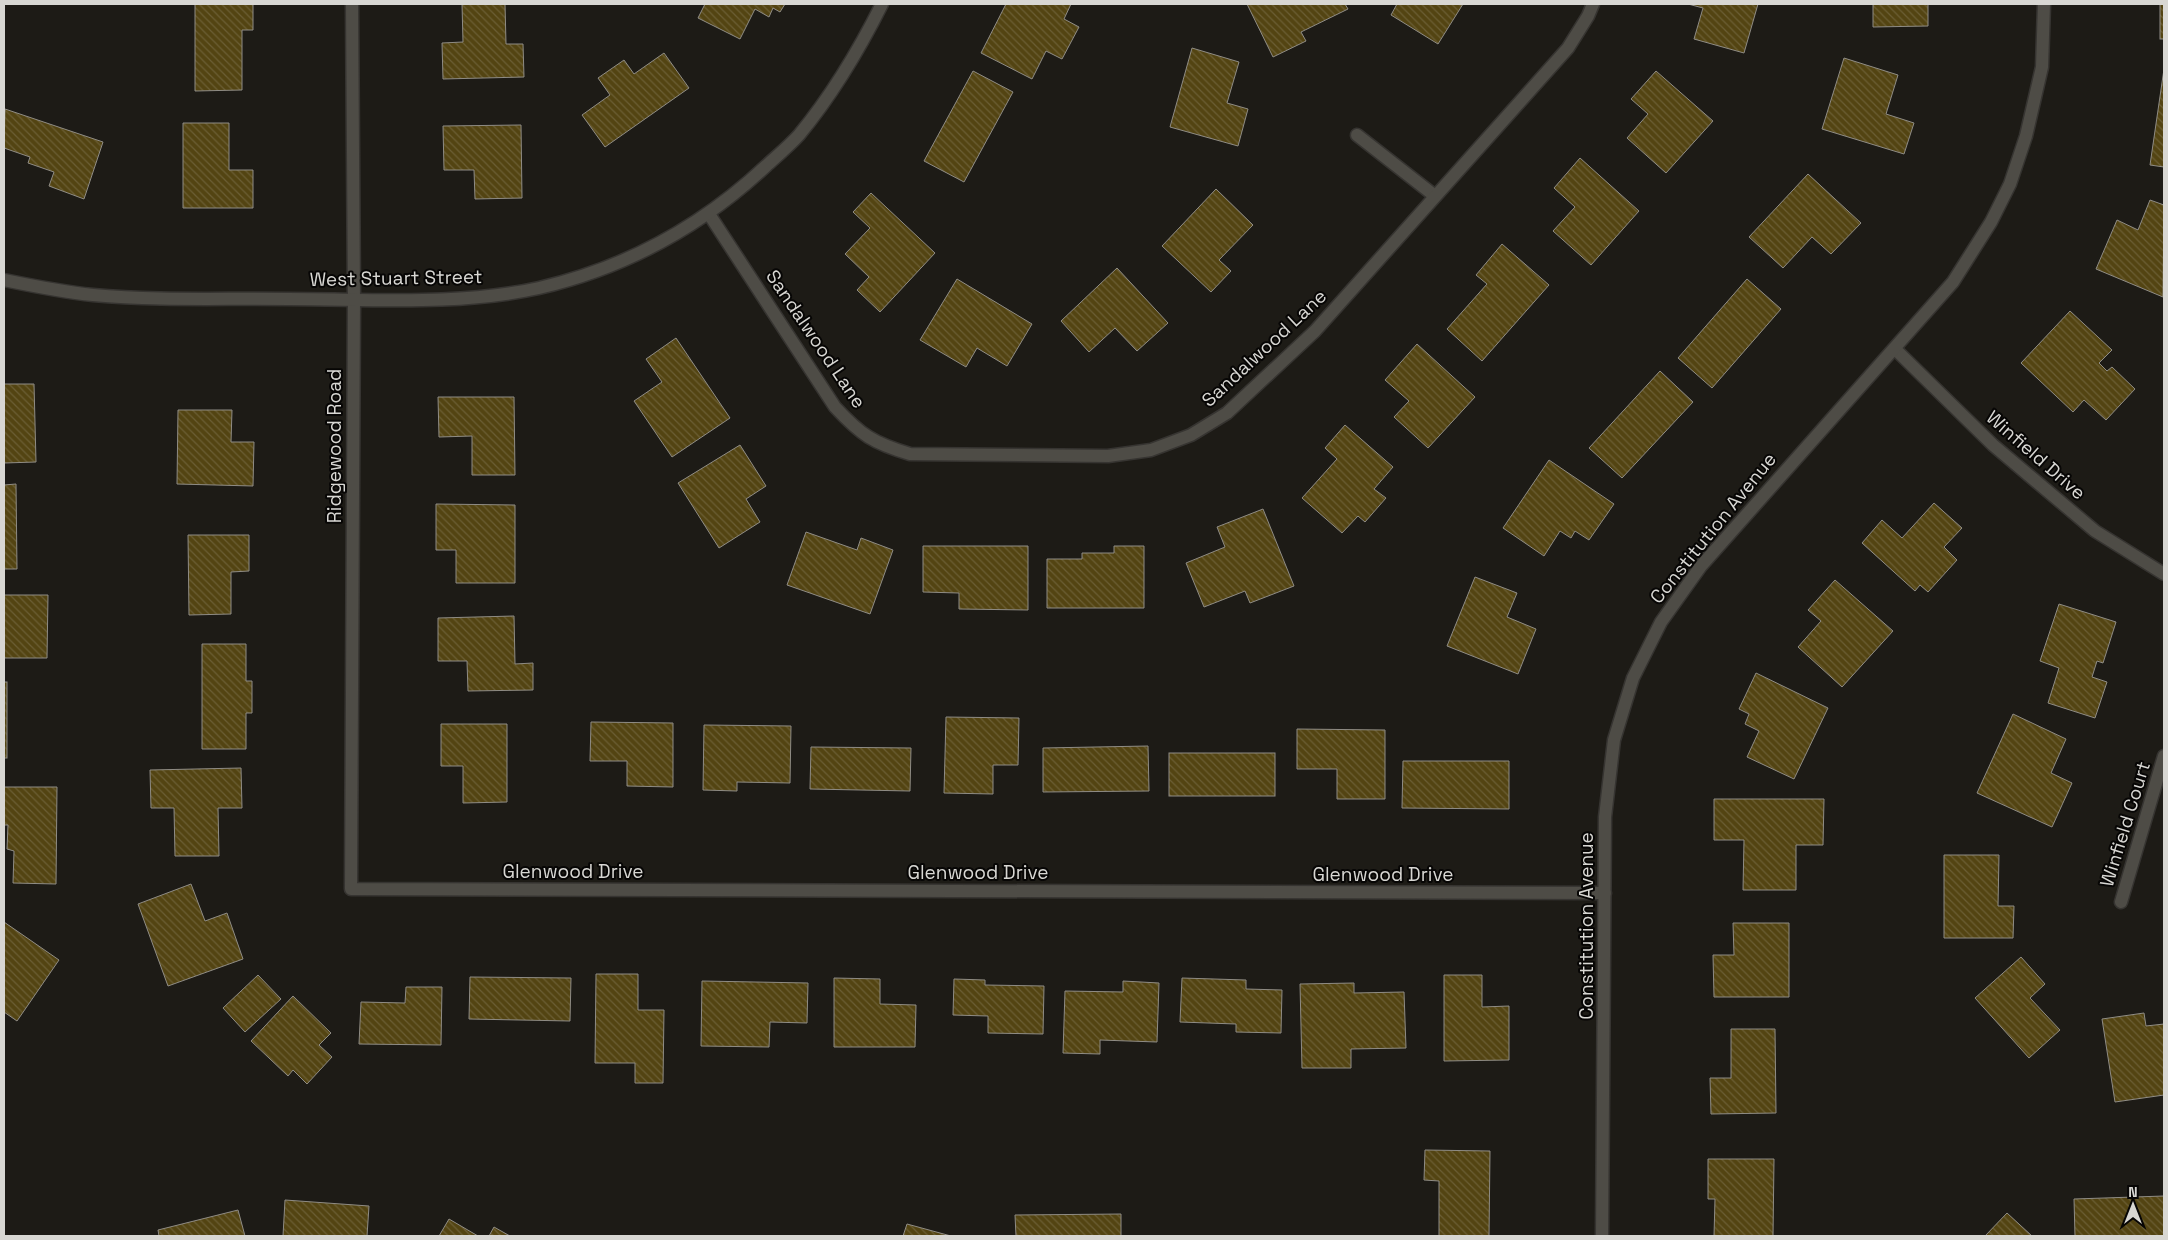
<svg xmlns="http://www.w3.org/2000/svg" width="2168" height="1240" viewBox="0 0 2168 1240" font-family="'Space Grotesk',sans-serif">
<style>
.building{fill:url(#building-back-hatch);stroke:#8f8c85}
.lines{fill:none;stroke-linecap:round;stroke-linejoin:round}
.minor-casing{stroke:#363431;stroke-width:15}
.minor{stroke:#4e4c46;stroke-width:12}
.labels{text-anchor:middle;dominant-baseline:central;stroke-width:4;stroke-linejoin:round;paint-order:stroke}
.street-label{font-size:19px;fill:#d8d7d3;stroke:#070605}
</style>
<defs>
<pattern id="building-back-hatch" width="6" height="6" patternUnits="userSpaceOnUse" patternTransform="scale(1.25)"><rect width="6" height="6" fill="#534412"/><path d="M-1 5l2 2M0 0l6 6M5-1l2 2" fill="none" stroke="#6b5e34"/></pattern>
</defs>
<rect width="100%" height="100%" fill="#1d1b16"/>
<g class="building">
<polygon points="195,4 253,4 253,30 242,30 242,90 195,91"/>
<polygon points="462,4 505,4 506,44 523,44 524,77 443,79 442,43 463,42"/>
<polygon points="705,4 785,4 780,12 773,8 769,17 755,9 740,39 698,18"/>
<polygon points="1006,4 1071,4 1064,19 1079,27 1062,59 1046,51 1032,79 981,53"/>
<polygon points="1247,4 1345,4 1348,9 1301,32 1306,41 1273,57"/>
<polygon points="1397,4 1463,4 1438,44 1391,15"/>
<polygon points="1688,4 1758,4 1744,53 1694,39 1703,8"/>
<polygon points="1873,4 1928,4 1928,26 1873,27"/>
<rect x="2160" y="4" width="4" height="35"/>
<polygon points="1192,48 1239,62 1227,103 1248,109 1238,146 1170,127"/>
<polygon points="664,53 689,88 605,147 582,115 610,95 598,78 624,60 634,74"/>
<polygon points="1844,58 1898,75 1886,114 1914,123 1904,154 1822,129"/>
<polygon points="2164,69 2164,167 2150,165"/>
<polygon points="973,71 1013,92 964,182 924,161"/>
<polygon points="1656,71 1713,121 1666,173 1627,138 1648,114 1631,99"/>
<polygon points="5,109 103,142 84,199 49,186 54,172 28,163 30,157 4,148"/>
<polygon points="183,123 229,123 229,170 253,170 253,208 183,208"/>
<polygon points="521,125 522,198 475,199 474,170 444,170 443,126"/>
<polygon points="1580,158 1639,211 1591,265 1553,231 1575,207 1554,188"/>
<polygon points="1808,174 1861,223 1831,254 1812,237 1783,268 1749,237"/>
<polygon points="1216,189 1253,225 1219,260 1231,271 1211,292 1162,246"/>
<polygon points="871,193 935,253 880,312 857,290 869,277 845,254 870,228 853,212"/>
<polygon points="2150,200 2164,205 2163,297 2096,269 2117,220 2138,230"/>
<polygon points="1502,244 1549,285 1482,361 1447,329 1487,284 1476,275"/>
<polygon points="1117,268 1168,323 1137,351 1115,328 1089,352 1061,321"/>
<polygon points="957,279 1032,324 1007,366 977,348 966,367 920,340"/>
<polygon points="1747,279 1781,309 1712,388 1678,358"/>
<polygon points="2070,311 2112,350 2099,363 2107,371 2112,367 2135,389 2106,420 2084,400 2073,412 2021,363"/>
<polygon points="676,338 730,418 672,457 634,401 662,382 646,359"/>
<polygon points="1417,344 1475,397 1428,448 1394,417 1409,401 1385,380"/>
<polygon points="1660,371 1693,402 1622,478 1589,448"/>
<polygon points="4,384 34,384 36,462 4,463"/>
<polygon points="438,397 514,397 515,475 472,475 472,436 439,437"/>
<polygon points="178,410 232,410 231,442 254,442 253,486 177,484"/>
<polygon points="1345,425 1393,467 1374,489 1386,498 1365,522 1358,516 1342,533 1302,498 1337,459 1325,448"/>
<polygon points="740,445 766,486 746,499 760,522 719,548 678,483"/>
<polygon points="1549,460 1614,504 1589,540 1575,531 1571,538 1560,531 1544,556 1503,528"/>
<polygon points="16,484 17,569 4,569 4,485"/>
<polygon points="1934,503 1962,528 1944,547 1957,560 1928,592 1920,585 1915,591 1862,543 1882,520 1902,538"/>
<polygon points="436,504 515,505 515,583 456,583 456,550 436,550"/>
<polygon points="1263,509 1294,586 1250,603 1245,591 1204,607 1186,563 1225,547 1217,527"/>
<polygon points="806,532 857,550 861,538 893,550 870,614 787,585"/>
<polygon points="188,535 249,535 249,571 231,572 231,614 189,615"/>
<polygon points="923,546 1028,546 1028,610 959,609 959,593 923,592"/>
<polygon points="1114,546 1144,546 1144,608 1047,608 1047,559 1082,559 1082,553 1114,553"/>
<polygon points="1475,577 1517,593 1507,617 1536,629 1518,674 1447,646"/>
<polygon points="1835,580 1893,631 1842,687 1798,647 1821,621 1808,610"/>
<polygon points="4,595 48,595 47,658 4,658"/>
<polygon points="2059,604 2116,622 2103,663 2097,661 2092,677 2107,682 2095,718 2048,703 2059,668 2040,661"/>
<polygon points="514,616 515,664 533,663 533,690 468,691 467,661 438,661 438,618"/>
<polygon points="202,644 246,644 246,681 252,681 252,713 246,713 246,749 202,749"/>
<polygon points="1756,673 1828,708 1794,779 1747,757 1759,731 1745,724 1749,714 1739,709"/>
<rect x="4" y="682" width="3" height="76"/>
<polygon points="2013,714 2066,739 2051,773 2072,783 2052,827 1977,793"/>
<polygon points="946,717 1019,718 1018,765 993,765 993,794 944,793"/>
<polygon points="591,722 673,723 673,787 627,786 627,761 590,761"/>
<polygon points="441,724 507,724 507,802 463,803 463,766 441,766"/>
<polygon points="704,725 791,726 790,783 737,782 737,791 703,790"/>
<polygon points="1297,729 1385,730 1385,799 1337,799 1337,769 1297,769"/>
<polygon points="1148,746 1149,791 1043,792 1043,748"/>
<polygon points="811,747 911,748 910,791 810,789"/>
<rect x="1169" y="753" width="106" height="43"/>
<polygon points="1403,761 1509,761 1509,809 1402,808"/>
<polygon points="241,768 242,808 218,808 219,856 175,856 174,808 151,808 150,770"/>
<polygon points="4,787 57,787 56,884 13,883 14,851 7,849 8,825 4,825"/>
<polygon points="1714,799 1824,799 1823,845 1796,845 1796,890 1743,890 1744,840 1714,840"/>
<polygon points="1944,855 1999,855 1998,906 2014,906 2013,938 1944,938"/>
<polygon points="191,884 205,921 227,913 243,959 168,986 138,904"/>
<polygon points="4,922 59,960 17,1021 4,1012"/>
<polygon points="1733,923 1789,923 1789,997 1714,997 1713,955 1734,955"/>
<polygon points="2021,957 2045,984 2030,998 2060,1030 2029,1058 1975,998"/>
<polygon points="596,974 638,974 638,1010 664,1010 663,1083 635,1083 635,1063 595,1063"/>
<polygon points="258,975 281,999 245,1032 223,1008"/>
<polygon points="1444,975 1482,975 1482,1007 1509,1006 1509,1060 1444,1061"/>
<polygon points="470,977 571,978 570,1021 469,1019"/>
<polygon points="834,978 880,979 880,1004 916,1005 915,1047 834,1047"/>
<polygon points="1182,978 1246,980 1246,989 1282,990 1281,1033 1236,1032 1236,1024 1180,1022"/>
<polygon points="954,979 985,980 985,985 1044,986 1043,1034 988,1033 988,1016 953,1015"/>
<polygon points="702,981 808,983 807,1023 770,1022 769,1047 701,1046"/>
<polygon points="1123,981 1159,983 1157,1042 1100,1040 1100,1054 1063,1053 1065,991 1123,992"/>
<polygon points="1354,983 1354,993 1404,992 1406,1048 1351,1049 1351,1068 1302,1068 1300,984"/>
<polygon points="406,987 442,987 441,1045 359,1044 361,1002 405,1003"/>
<polygon points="293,996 331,1033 319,1045 332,1057 307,1084 293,1070 288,1076 251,1041"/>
<polygon points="2144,1013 2146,1026 2164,1024 2164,1095 2115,1102 2102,1019"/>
<polygon points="1731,1029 1775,1029 1776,1113 1711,1114 1710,1078 1731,1078"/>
<polygon points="1425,1150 1490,1151 1489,1236 1439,1236 1439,1181 1424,1180"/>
<polygon points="1708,1159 1774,1159 1773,1236 1714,1236 1715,1199 1708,1199"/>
<polygon points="2164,1196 2164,1236 2075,1236 2074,1199"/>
<polygon points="285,1200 369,1206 367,1236 283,1236"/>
<polygon points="238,1210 245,1236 159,1236 158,1230"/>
<polygon points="2007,1213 2032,1236 1985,1236"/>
<polygon points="1121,1214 1121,1236 1016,1236 1015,1215"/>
<polygon points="449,1219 478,1236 439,1236"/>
<polygon points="907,1224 951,1236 903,1236"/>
<polygon points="494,1227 510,1236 489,1236"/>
</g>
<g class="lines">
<defs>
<g id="minor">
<polyline points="352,4 354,299 351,889 1605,893"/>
<polyline points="1357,135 1435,196"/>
<path d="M709,214L835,407C861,435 873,443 910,454L1108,456L1151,450L1191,435L1227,413L1315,331L1568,48L1588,16L1593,4"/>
<path d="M4,280C33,286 63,292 93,295C158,301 224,298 289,299C371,299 458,306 539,288C625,268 702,226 766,166C777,156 789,146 799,135C832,95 859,50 882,4"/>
<polyline points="1895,349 1993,445 2095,531 2164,574"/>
<polyline points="2121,902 2164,756"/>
<polyline points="1602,1236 1605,817 1614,740 1633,678 1661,622 1701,566 1953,282 1991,222 2010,184 2026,136 2042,67 2044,4"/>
</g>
</defs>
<use href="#minor" class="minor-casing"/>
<use href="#minor" class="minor"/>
</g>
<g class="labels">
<g class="street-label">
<text transform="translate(396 278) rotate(-1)">West Stuart Street</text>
<text transform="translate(816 339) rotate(56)">Sandalwood Lane</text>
<text transform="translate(1264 348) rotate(-43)">Sandalwood Lane</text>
<text transform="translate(334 446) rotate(-90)">Ridgewood Road</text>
<text transform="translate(2036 455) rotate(41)">Winfield Drive</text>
<text transform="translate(1713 528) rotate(-51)">Constitution Avenue</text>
<text transform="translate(2125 824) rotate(-73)">Winfield Court</text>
<text x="573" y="871">Glenwood Drive</text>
<text x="978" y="872">Glenwood Drive</text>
<text x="1383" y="874">Glenwood Drive</text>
<text transform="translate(1586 926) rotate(-90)">Constitution Avenue</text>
</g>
</g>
<rect width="2168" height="1240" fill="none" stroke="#d8d7d3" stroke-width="10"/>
<g transform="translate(2133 1205)" stroke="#070605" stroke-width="4" paint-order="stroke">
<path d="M0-4L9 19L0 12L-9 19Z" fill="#d8d7d3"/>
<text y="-8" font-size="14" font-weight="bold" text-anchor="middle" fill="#d8d7d3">N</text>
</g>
</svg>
